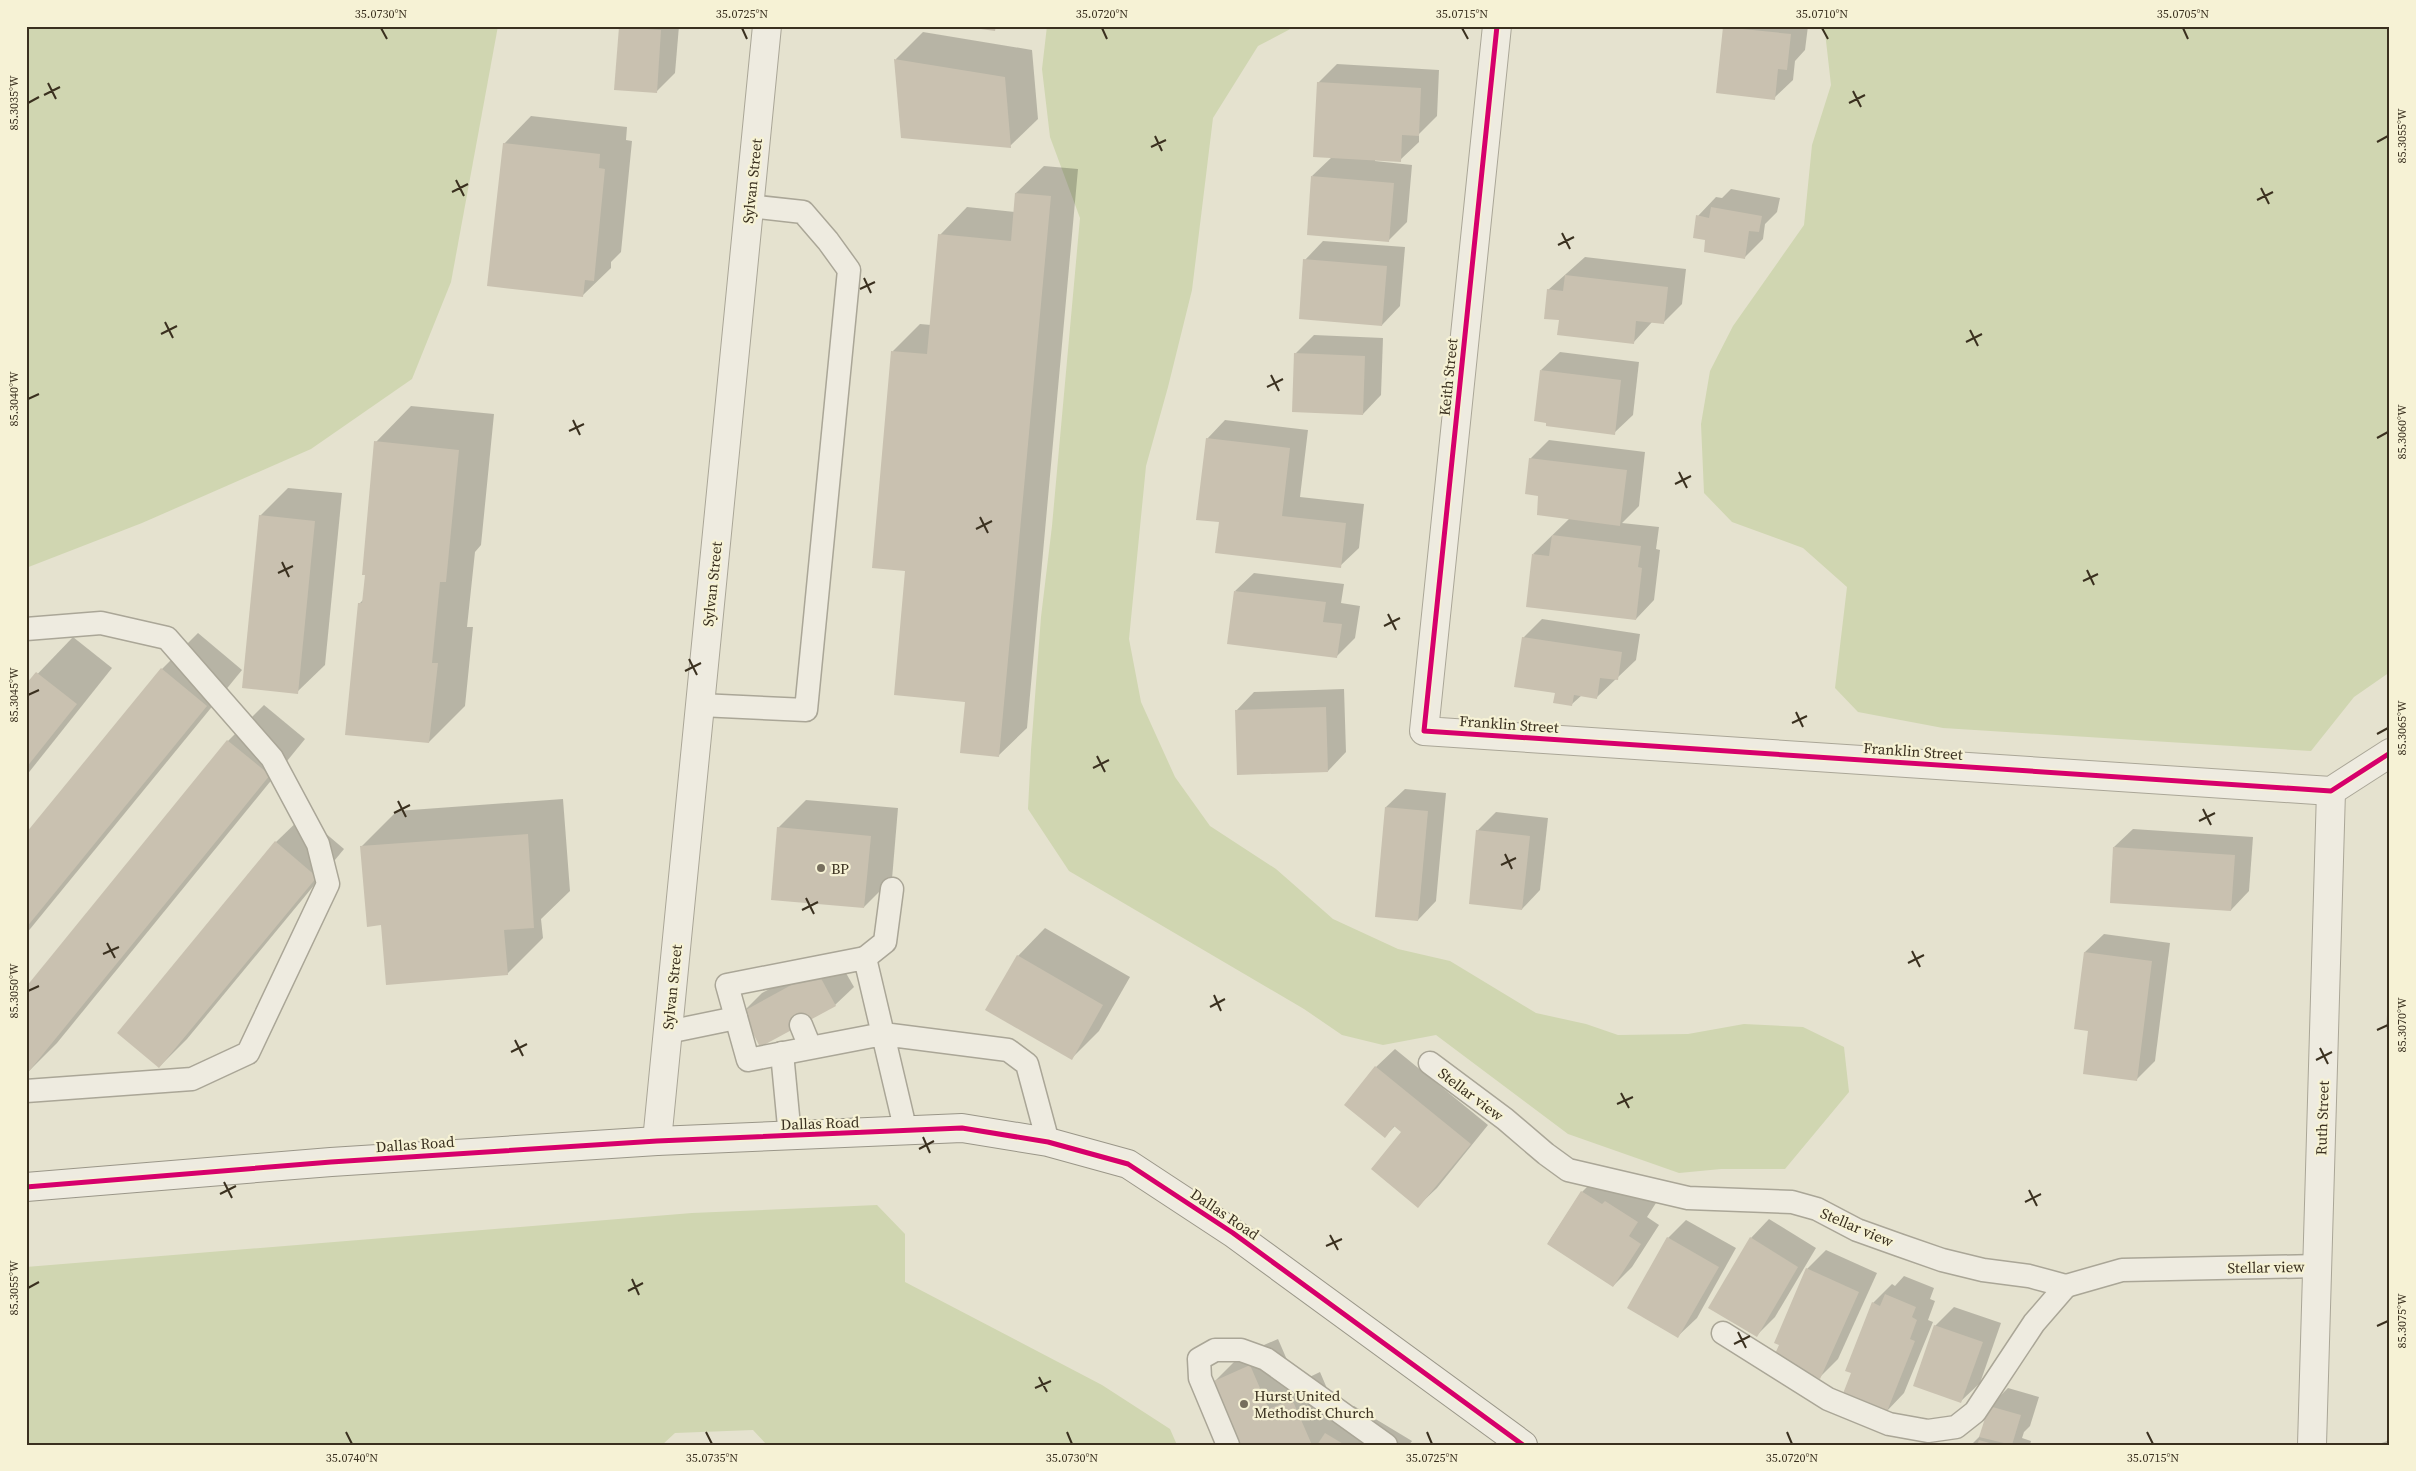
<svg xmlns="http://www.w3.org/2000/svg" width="2416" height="1471" viewBox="0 0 2416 1471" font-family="'Source Serif 4',serif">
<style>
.green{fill:#d0d6b1}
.shadow{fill:#0003}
.building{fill:#c9c1b0}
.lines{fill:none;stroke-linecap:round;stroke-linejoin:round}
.lane-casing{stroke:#aaa697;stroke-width:25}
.street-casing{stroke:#aaa697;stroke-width:30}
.secondary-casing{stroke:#9a9688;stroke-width:30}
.lane{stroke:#eeebe0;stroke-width:22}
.street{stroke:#eeebe0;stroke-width:28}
.secondary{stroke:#eeebe0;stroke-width:28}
.cycleway-casing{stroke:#f6f2d5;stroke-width:8}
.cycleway{stroke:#d6006c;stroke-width:5}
.ticks{fill:none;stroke:#3a301f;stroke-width:2}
.poi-dot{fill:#766e5d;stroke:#f6f2d5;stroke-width:2}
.labels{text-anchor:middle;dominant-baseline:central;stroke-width:4.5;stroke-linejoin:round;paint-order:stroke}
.street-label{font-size:15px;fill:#3a301f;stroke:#f6f2d5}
.poi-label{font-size:15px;fill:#3a301f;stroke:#f6f2d5;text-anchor:start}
.neatline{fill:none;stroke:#3a301f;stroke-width:2}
.ticks-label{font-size:12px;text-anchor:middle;fill:#3a301f}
</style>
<rect width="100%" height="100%" fill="#e5e2cf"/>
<g class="green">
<polygon points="26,26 498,26 451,282 412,379 311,449 142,523 26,568"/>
<polygon points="1047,26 1296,26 1258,46 1213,118 1192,290 1168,387 1146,466 1129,639 1141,702 1175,777 1210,826 1276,869 1333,919 1398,949 1450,961 1536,1013 1586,1024 1618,1035 1688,1034 1744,1024 1803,1027 1844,1047 1849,1092 1785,1169 1721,1169 1679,1173 1568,1134 1436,1035 1383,1045 1342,1035 1304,1009 1069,871 1028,809 1031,750 1041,617 1052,526 1080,218 1050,137 1042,69"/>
<polygon points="1817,26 2390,26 2390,672 2354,697 2311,751 1943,728 1858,712 1835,688 1847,587 1803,548 1732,522 1704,493 1701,424 1710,371 1733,326 1804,225 1812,145 1831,85 1825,32"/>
<polygon points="877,1205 905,1234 905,1282 1102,1385 1170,1429 1177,1445 767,1445 753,1430 675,1433 662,1445 26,1445 26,1267 692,1213"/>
</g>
<g class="shadow">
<polygon points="621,26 679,26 675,73 656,92"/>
<polygon points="1726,26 1808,26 1805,50 1795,61 1793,80 1774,98"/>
<polygon points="923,32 1032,50 1038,119 1010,146 902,136 896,59"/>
<polygon points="1337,64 1439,70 1437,116 1419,134 1419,142 1400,160 1375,159 1375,161 1412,165 1407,222 1388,241 1312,176 1332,157 1318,83"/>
<polygon points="531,116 627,127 626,140 632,141 621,252 611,262 611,268 583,295 504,144"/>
<polygon points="1044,166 1078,169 1027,728 999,755 966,701 907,570 893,351 920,324 931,325 940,235 967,207 1015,212 1016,193"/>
<polygon points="1731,189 1780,198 1777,212 1765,224 1763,239 1744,258 1707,239 1698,216 1716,197 1722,198"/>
<polygon points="1323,241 1405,247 1400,306 1382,325 1305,260"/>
<polygon points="1585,257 1686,269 1682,304 1663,323 1652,322 1633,343 1560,319 1548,290"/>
<polygon points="1314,335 1383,338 1381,395 1363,414 1295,354"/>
<polygon points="1560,352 1639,362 1633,415 1614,433 1541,370"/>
<polygon points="411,406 494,414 481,545 475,552 467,627 473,627 465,706 429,742 360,603 364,599 376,442"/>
<polygon points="1225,420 1308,430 1300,497 1364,504 1359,548 1340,566 1221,521 1207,439"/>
<polygon points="1549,440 1645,452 1639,506 1622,523 1659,527 1656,549 1660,550 1654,600 1636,619 1533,554 1570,518 1540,494 1530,459"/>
<polygon points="288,488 342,493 325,665 297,692 260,516"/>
<polygon points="1254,573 1344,584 1341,603 1360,606 1355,638 1337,656 1235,591"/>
<polygon points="1542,619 1640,634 1636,660 1597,697 1582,695 1572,704 1556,692 1523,638"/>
<polygon points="198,633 242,670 26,934 26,835 162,669"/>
<polygon points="73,637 112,668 26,776 26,686"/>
<polygon points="1344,689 1346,752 1328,771 1236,711 1254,692"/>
<polygon points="264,705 305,739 57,1043 26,1074 228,741"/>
<polygon points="1405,789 1446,793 1436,901 1418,920 1386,807"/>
<polygon points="563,799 570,891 541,919 543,938 507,974 382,924 361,847 397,811"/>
<polygon points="806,800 898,808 892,879 864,907 778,828"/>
<polygon points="1496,812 1548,818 1540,890 1522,909 1477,831"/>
<polygon points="304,815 344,849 187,1039 159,1067 276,842"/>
<polygon points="2133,829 2253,837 2249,891 2231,910 2114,847"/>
<polygon points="1045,928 1130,977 1099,1031 1071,1059 1018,956"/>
<polygon points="2104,934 2170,943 2155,1061 2136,1080 2090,1030 2085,952"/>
<polygon points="835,954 854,987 835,1005 743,1012 762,993"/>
<polygon points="1395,1049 1488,1125 1437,1188 1418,1206 1403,1132 1395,1126 1385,1136 1376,1067"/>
<polygon points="1601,1173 1624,1183 1656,1203 1647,1217 1659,1225 1632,1267 1613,1286 1548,1243 1582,1192"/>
<polygon points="1769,1219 1816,1248 1775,1317 1756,1336 1751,1238"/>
<polygon points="1686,1220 1736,1248 1697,1318 1678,1336 1668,1238"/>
<polygon points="1826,1250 1877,1273 1838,1359 1820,1377 1807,1269"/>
<polygon points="1904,1276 1934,1288 1930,1299 1935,1301 1928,1320 1933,1322 1904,1393 1886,1412 1853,1372 1873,1303 1892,1284 1895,1286"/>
<polygon points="1954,1307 2001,1323 1980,1383 1961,1401 1935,1326"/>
<polygon points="1278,1339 1297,1383 1320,1372 1340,1419 1354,1406 1412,1441 1409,1445 1241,1445 1214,1382 1241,1355"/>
<polygon points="2008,1388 2039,1397 2030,1426 2024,1432 2022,1438 2031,1441 2030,1445 1971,1445 1982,1434 1990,1406"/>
<polygon points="2390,1440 2390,1445 2376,1445"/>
</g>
<g class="building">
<polygon points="960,26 996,26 995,31"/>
<polygon points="619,27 661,30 657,93 614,90"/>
<polygon points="1723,27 1791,34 1787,70 1778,69 1775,100 1716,93"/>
<polygon points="894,59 1005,77 1011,148 901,138"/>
<polygon points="1317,82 1421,88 1419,136 1402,135 1401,162 1313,157"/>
<polygon points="503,143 600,154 599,168 605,169 594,281 585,280 583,297 487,286"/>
<polygon points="1311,176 1394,183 1389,242 1307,235"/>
<polygon points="1015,193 1051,196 999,757 960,753 965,702 894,695 905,571 872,568 891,351 927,354 938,234 1011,241"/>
<polygon points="1711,207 1762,216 1759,232 1749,231 1745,259 1704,252 1705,240 1693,238 1696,215 1709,218"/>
<polygon points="1303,259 1387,266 1382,326 1299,319"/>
<polygon points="1565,275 1668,287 1664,324 1636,321 1634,344 1557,335 1559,320 1544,319 1547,289 1563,291"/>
<polygon points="1294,353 1365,356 1363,415 1292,412"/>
<polygon points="1540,370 1621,380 1615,435 1546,426 1546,423 1534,421"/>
<polygon points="1206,438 1290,448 1282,516 1346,523 1341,568 1215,553 1219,522 1196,520"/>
<polygon points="374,441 459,450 446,582 440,582 432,663 438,663 429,743 345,735 358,603 362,603 365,575 362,575"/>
<polygon points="1529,458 1627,470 1620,526 1537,515 1538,496 1525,494"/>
<polygon points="259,515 315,521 298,694 242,688"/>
<polygon points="1552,535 1641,546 1638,567 1642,568 1636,620 1526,607 1532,554 1549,556"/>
<polygon points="1234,591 1326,602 1323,622 1342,624 1337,658 1227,644"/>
<polygon points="1522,637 1622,652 1618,680 1600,678 1597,699 1574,695 1572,706 1553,703 1555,693 1514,687"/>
<polygon points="161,668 207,706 26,928 26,833"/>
<polygon points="36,672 77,704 26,768 26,684"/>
<polygon points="1326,707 1328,772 1237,775 1235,710"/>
<polygon points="227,740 270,775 26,1075 26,987"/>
<polygon points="1385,807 1428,811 1418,921 1375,917"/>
<polygon points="777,827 871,836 864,908 771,900"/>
<polygon points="1476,830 1530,836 1522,910 1469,904"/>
<polygon points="528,834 534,928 504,930 508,975 386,985 381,925 367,927 360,846"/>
<polygon points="275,841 317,877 159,1068 117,1033"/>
<polygon points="2113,847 2235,855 2231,911 2110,903"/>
<polygon points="2084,952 2152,961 2137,1081 2083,1074 2088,1031 2074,1029"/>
<polygon points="1017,955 1103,1005 1072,1060 985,1010"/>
<polygon points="817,971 836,1006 760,1047 742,1012"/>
<polygon points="2388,1002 2390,1002 2390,1029 2386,1029"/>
<polygon points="1375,1066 1471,1144 1418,1208 1371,1169 1401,1132 1394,1126 1385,1138 1344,1105"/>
<polygon points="1581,1191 1602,1204 1605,1201 1638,1222 1629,1236 1641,1244 1613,1287 1547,1244"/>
<polygon points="1667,1237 1719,1267 1678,1338 1627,1308"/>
<polygon points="1750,1237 1798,1267 1757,1337 1708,1308"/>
<polygon points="1806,1268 1859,1292 1820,1379 1773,1358 1779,1345 1774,1343"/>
<polygon points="1885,1294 1916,1307 1912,1317 1917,1320 1910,1339 1915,1341 1886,1414 1842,1396 1851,1373 1845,1371 1872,1302 1880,1306"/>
<polygon points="1934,1325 1983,1342 1961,1403 1913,1386"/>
<polygon points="1250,1365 1269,1409 1292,1399 1312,1445 1240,1445 1212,1382"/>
<polygon points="1989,1406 2021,1415 2012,1445 1979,1437"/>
<polygon points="1325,1433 1345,1445 1317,1445"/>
<polygon points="1979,1440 1993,1444 1993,1445 1977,1445"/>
</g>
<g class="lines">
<defs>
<g id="lane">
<polyline points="26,629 101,623 167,638 272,758 318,844 328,884 248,1053 192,1079 26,1091"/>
<polyline points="700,705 806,710 849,270 828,241 803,212 749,206"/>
<polyline points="865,958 885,942 892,889"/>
<polyline points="801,1025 810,1047"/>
<polyline points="668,1032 736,1018"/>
<polyline points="782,1053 790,1137"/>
<polyline points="1430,1063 1505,1119 1546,1154 1568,1170 1688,1198 1792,1202 1817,1209 1857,1230 1899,1245 1942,1260 1983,1270 2029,1276 2066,1286 2122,1270 2318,1266"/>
<polyline points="906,1132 865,958 727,985 748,1060 883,1034 1008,1050 1027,1064 1048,1142"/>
<polyline points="1723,1333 1828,1399 1889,1424 1928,1431 1956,1427 1975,1412 2034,1323 2066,1286"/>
<polyline points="1228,1445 1200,1378 1199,1359 1215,1350 1241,1350 1266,1359 1386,1445"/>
</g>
<g id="street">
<polyline points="1497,26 1424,731 2331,791 2390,753"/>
<polyline points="657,1141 767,26"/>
<polyline points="2312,1445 2331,791"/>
</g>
<polyline id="secondary" points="26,1187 331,1162 657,1141 962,1128 1048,1142 1128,1164 1233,1233 1523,1445"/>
</defs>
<use href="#lane" class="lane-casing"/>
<use href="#street" class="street-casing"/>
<use href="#secondary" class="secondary-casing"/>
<use href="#lane" class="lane"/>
<use href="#street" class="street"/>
<use href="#secondary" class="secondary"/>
<defs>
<g id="cycleway">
<polyline points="1497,26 1424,731 2331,791 2390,753"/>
<polyline points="26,1187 331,1162 657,1141 962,1128 1048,1142 1128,1164 1233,1233 1523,1445"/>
</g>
</defs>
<use href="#cycleway" class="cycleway-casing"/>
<use href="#cycleway" class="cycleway"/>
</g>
<path class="ticks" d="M381,28L387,39M742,28L747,39M1102,28L1107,39M1462,28L1468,39M1822,28L1828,39M2183,28L2188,39M48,83L56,99M1853,91L1861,107M44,95L60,87M28,103L39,97M1849,103L1865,95M1155,136L1162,151M2377,142L2388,136M1151,147L1166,140M456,180L464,196M2261,188L2269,204M452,192L468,184M2257,200L2273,192M1562,233L1570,249M1558,245L1574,237M864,278L871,293M860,289L875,282M165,322L173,338M1970,330L1978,346M161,334L177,326M1966,342L1982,334M1271,375L1279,391M1267,387L1283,379M28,399L39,394M573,420L580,435M569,431L584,424M2377,438L2388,432M1679,472L1687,488M1675,484L1691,476M980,517L988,533M976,529L992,521M282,562L289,577M2087,570L2094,585M278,573L293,566M2083,581L2098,574M1388,614L1396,630M1384,626L1400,618M689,659L697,675M685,671L701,663M28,695L39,690M1796,712L1803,727M1792,723L1807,716M2377,734L2388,728M1097,756L1105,772M1093,768L1109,760M398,801L406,817M2203,809L2211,825M394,813L410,805M2199,821L2215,813M1505,854L1512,869M1501,865L1516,858M806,898L814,914M802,910L818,902M107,943L115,958M1912,951L1920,967M103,954L119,947M1908,963L1924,955M28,991L39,986M1214,995L1221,1011M1210,1007L1225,999M2377,1030L2388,1025M515,1040L523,1056M2320,1048L2328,1064M511,1052L527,1044M2316,1060L2332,1052M1621,1093L1629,1108M1617,1104L1633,1097M923,1137L930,1153M919,1149L934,1141M224,1182L232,1198M2029,1190L2037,1206M220,1194L236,1186M2025,1202L2041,1194M1330,1235L1338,1250M1326,1246L1342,1239M632,1279L639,1295M28,1288L39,1282M628,1291L643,1283M2377,1326L2388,1321M1738,1332L1746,1348M1734,1344L1750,1336M1039,1377L1047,1392M1035,1388L1051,1381M346,1432L352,1444M706,1432L712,1444M1067,1432L1072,1444M1427,1432L1432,1444M1787,1432L1792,1444M2147,1432L2153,1444"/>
<g class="poi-dot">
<circle cx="821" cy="868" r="5"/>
<circle cx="1244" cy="1404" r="5"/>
</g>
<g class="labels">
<g class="street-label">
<text transform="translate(752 181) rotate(-84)">Sylvan Street</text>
<text transform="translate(1448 377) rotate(-84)">Keith Street</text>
<text transform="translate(712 584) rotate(-84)">Sylvan Street</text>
<text transform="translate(1509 724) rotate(4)">Franklin Street</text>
<text transform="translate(1913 751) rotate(4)">Franklin Street</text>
<text transform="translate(672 987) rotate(-84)">Sylvan Street</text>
<text transform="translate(1471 1094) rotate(37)">Stellar view</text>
<text transform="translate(2322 1118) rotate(-88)">Ruth Street</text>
<text transform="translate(820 1123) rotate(-2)">Dallas Road</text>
<text transform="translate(415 1144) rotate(-4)">Dallas Road</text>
<text transform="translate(1225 1214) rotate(34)">Dallas Road</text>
<text transform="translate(1857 1227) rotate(23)">Stellar view</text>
<text transform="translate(2266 1267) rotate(-1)">Stellar view</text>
</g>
<g class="poi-label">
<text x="831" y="868">BP</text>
<text x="1254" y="1395">Hurst United<tspan x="1254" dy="17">Methodist Church</tspan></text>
</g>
</g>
<rect width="2416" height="1471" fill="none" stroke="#f6f2d5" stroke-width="55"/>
<rect x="28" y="28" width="2360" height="1416" class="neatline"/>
<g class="ticks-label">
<text x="381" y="18">35.0730°N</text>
<text x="742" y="18">35.0725°N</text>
<text x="1102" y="18">35.0720°N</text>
<text x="1462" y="18">35.0715°N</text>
<text x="1822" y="18">35.0710°N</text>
<text x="2183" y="18">35.0705°N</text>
<text transform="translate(14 103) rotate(-90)" y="4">85.3035°W</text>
<text transform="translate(2402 136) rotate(-90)" y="4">85.3055°W</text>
<text transform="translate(14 399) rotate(-90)" y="4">85.3040°W</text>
<text transform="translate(2402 432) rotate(-90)" y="4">85.3060°W</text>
<text transform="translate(14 695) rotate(-90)" y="4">85.3045°W</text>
<text transform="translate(2402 728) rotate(-90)" y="4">85.3065°W</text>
<text transform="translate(14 991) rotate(-90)" y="4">85.3050°W</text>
<text transform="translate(2402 1025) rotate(-90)" y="4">85.3070°W</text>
<text transform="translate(14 1288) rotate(-90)" y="4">85.3055°W</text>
<text transform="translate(2402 1321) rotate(-90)" y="4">85.3075°W</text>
<text x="352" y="1462">35.0740°N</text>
<text x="712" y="1462">35.0735°N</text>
<text x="1072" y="1462">35.0730°N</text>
<text x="1432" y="1462">35.0725°N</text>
<text x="1792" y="1462">35.0720°N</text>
<text x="2153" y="1462">35.0715°N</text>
</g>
</svg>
